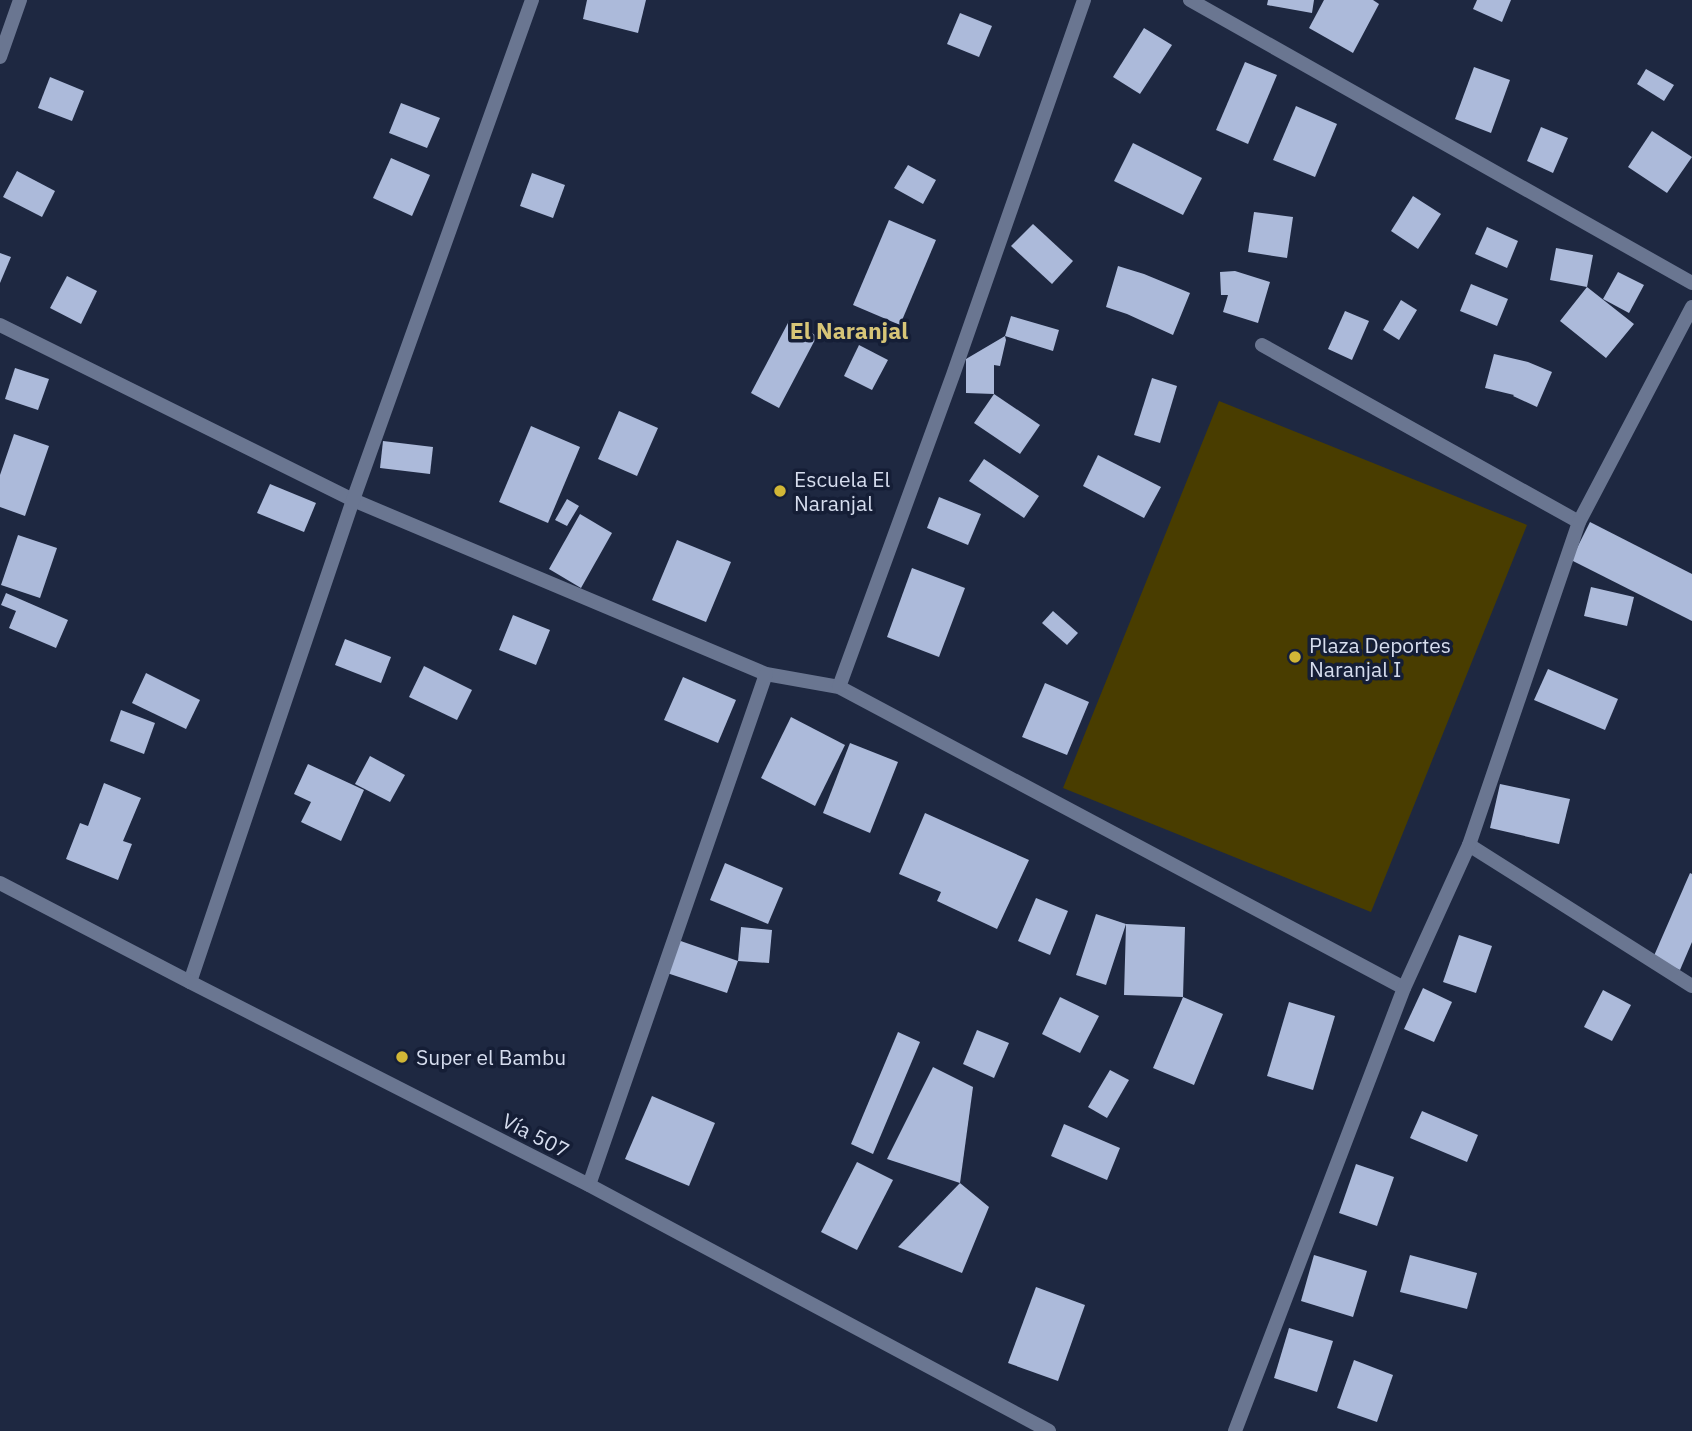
<svg xmlns="http://www.w3.org/2000/svg" width="1692" height="1431" viewBox="0 0 1692 1431" font-family="'IBM Plex Sans',sans-serif">
<style>
.green{fill:#493d00}
.building{fill:#acbada}
.lines{fill:none;stroke-linecap:round;stroke-linejoin:round}
.minor{stroke:#6a7691;stroke-width:14}
.tertiary{stroke:#6a7691;stroke-width:14}
.poi-dot{fill:#d2b736;stroke:#151e36;stroke-width:2.5}
.labels{text-anchor:middle;dominant-baseline:central;stroke-width:7;stroke-linejoin:round;paint-order:stroke}
.poi-label{font-size:21px;fill:#d6ddee;stroke:#151e36;text-anchor:start}
.street-label{font-size:21px;fill:#d6ddee;stroke:#151e36}
.neighbourhood-label{font-size:23px;font-weight:bold;fill:#d7c577;stroke:#151e36}
</style>
<rect width="100%" height="100%" fill="#1e2841"/>
<polygon class="green" points="1219,401 1527,525 1371,912 1063,788"/>
<g class="building">
<polygon points="587,0 646,0 638,33 583,19"/>
<polygon points="1268,0 1314,0 1312,13 1267,5"/>
<polygon points="1324,0 1373,0 1379,4 1353,53 1309,28"/>
<polygon points="1477,0 1511,0 1502,22 1473,9"/>
<polygon points="960,13 992,26 979,57 947,44"/>
<polygon points="1144,28 1172,45 1140,94 1113,77"/>
<polygon points="1245,62 1277,75 1248,144 1216,130"/>
<polygon points="1474,67 1510,80 1491,133 1455,119"/>
<polygon points="1646,69 1674,85 1664,101 1637,84"/>
<polygon points="50,77 84,91 72,121 38,108"/>
<polygon points="401,103 440,118 427,148 389,133"/>
<polygon points="1296,106 1337,124 1315,177 1273,160"/>
<polygon points="1541,127 1568,138 1553,173 1527,161"/>
<polygon points="1652,131 1692,157 1667,193 1628,167"/>
<polygon points="1133,143 1202,178 1183,215 1114,181"/>
<polygon points="391,158 430,175 412,216 373,198"/>
<polygon points="908,165 936,180 923,204 894,188"/>
<polygon points="17,171 55,191 42,217 3,197"/>
<polygon points="532,173 565,185 553,218 520,206"/>
<polygon points="1413,196 1441,214 1418,249 1391,231"/>
<polygon points="1254,212 1293,217 1287,258 1248,252"/>
<polygon points="889,220 936,240 900,325 853,305"/>
<polygon points="1033,224 1073,261 1052,284 1011,246"/>
<polygon points="1487,227 1518,241 1507,268 1475,254"/>
<polygon points="1556,248 1593,255 1587,287 1634,324 1606,358 1560,321 1587,287 1550,280"/>
<polygon points="0,253 11,257 0,283"/>
<polygon points="1118,266 1144,274 1190,293 1173,335 1127,314 1106,307"/>
<polygon points="1235,271 1270,282 1258,323 1223,312 1228,295 1221,295 1220,272"/>
<polygon points="1618,272 1644,285 1629,313 1603,299"/>
<polygon points="67,276 97,291 81,324 50,308"/>
<polygon points="1471,284 1508,299 1497,326 1460,311"/>
<polygon points="1401,300 1417,310 1399,340 1383,330"/>
<polygon points="1345,311 1369,321 1352,360 1328,349"/>
<polygon points="1011,316 1059,330 1053,351 1005,336 1006,340 1000,366 994,365 994,394 966,393 966,359 1005,336"/>
<polygon points="789,321 817,336 779,408 751,393"/>
<polygon points="859,345 888,360 872,390 844,376"/>
<polygon points="1494,354 1528,362 1552,372 1537,407 1513,396 1514,395 1485,388"/>
<polygon points="15,368 49,379 38,410 5,399"/>
<polygon points="1152,378 1177,386 1160,443 1134,435"/>
<polygon points="994,394 1040,425 1020,454 974,423"/>
<polygon points="619,411 658,428 637,476 598,459"/>
<polygon points="531,426 580,447 548,523 499,502"/>
<polygon points="14,434 49,446 25,516 0,507 0,475"/>
<polygon points="383,441 433,447 430,474 380,468"/>
<polygon points="1098,455 1161,487 1144,518 1083,486"/>
<polygon points="984,459 1039,496 1024,518 969,481"/>
<polygon points="270,484 316,503 304,532 257,513"/>
<polygon points="939,497 981,514 968,545 927,528"/>
<polygon points="567,499 579,506 567,526 555,520"/>
<polygon points="580,514 612,533 581,588 549,569"/>
<polygon points="1590,522 1692,574 1692,621 1571,560"/>
<polygon points="18,535 57,548 40,598 1,585"/>
<polygon points="677,540 731,562 706,622 652,600"/>
<polygon points="912,568 965,588 939,657 887,637"/>
<polygon points="1591,587 1634,597 1627,626 1584,616"/>
<polygon points="6,593 68,620 56,648 9,628 16,611 1,605"/>
<polygon points="1053,611 1078,633 1067,645 1042,623"/>
<polygon points="513,615 550,630 536,665 499,650"/>
<polygon points="345,639 391,657 381,683 335,665"/>
<polygon points="424,666 472,690 457,720 409,697"/>
<polygon points="1548,669 1618,699 1605,730 1534,700"/>
<polygon points="146,673 200,700 186,729 132,703"/>
<polygon points="683,677 736,700 718,743 664,720"/>
<polygon points="1045,683 1089,702 1067,755 1022,737"/>
<polygon points="121,710 155,723 144,754 110,741"/>
<polygon points="791,717 845,745 815,806 761,778"/>
<polygon points="850,743 898,762 870,833 823,813"/>
<polygon points="370,756 405,775 390,802 355,784"/>
<polygon points="308,764 364,790 341,841 301,822 311,802 294,794"/>
<polygon points="104,783 141,798 123,841 132,844 118,880 66,859 80,823 88,826"/>
<polygon points="1500,784 1570,799 1559,844 1490,828"/>
<polygon points="925,813 1029,860 997,929 937,901 941,892 899,874"/>
<polygon points="725,863 783,888 768,924 710,900"/>
<polygon points="1690,873 1692,874 1692,942 1680,970 1653,958"/>
<polygon points="1036,898 1068,911 1050,955 1018,941"/>
<polygon points="1096,914 1126,924 1185,927 1183,997 1223,1014 1194,1085 1153,1068 1183,997 1124,995 1126,924 1106,985 1076,975"/>
<polygon points="741,927 772,930 769,963 738,961"/>
<polygon points="1459,935 1492,946 1476,993 1443,982"/>
<polygon points="675,939 738,961 727,993 664,972"/>
<polygon points="1423,988 1452,1002 1434,1042 1404,1029"/>
<polygon points="1603,990 1631,1005 1612,1041 1584,1027"/>
<polygon points="1060,997 1099,1016 1080,1053 1042,1034"/>
<polygon points="1289,1002 1335,1016 1313,1090 1267,1076"/>
<polygon points="977,1030 1009,1043 994,1078 963,1064"/>
<polygon points="898,1032 920,1042 873,1154 851,1144"/>
<polygon points="933,1067 973,1087 960,1183 887,1159"/>
<polygon points="1110,1070 1129,1080 1107,1118 1088,1107"/>
<polygon points="652,1096 715,1123 689,1186 625,1159"/>
<polygon points="1422,1111 1478,1135 1467,1162 1410,1138"/>
<polygon points="1064,1124 1120,1148 1107,1180 1051,1156"/>
<polygon points="857,1162 893,1180 857,1250 821,1232"/>
<polygon points="1356,1164 1394,1177 1377,1226 1339,1213"/>
<polygon points="960,1183 989,1207 962,1273 898,1247"/>
<polygon points="1314,1255 1367,1271 1353,1317 1301,1301"/>
<polygon points="1410,1255 1477,1273 1467,1309 1400,1292"/>
<polygon points="1036,1287 1085,1305 1058,1381 1008,1363"/>
<polygon points="1289,1328 1333,1341 1317,1392 1274,1378"/>
<polygon points="1354,1360 1393,1375 1377,1422 1337,1408"/>
</g>
<g class="lines">
<g class="minor">
<polyline points="1190,0 1692,283"/>
<polyline points="0,57 20,0"/>
<polyline points="0,325 353,500 766,674 839,687 1404,988"/>
<polyline points="1262,345 1579,522"/>
<polyline points="839,687 953,375 1084,0"/>
<polyline points="1469,845 1692,986"/>
<polyline points="190,982 353,500 532,0"/>
<polyline points="589,1185 766,674"/>
<polyline points="1235,1431 1404,988 1469,845 1579,522 1692,307"/>
</g>
<polyline class="tertiary" points="0,883 190,982 589,1185 1049,1431"/>
</g>
<g class="poi-dot">
<circle cx="780" cy="491" r="7"/>
<circle cx="1295" cy="657" r="7"/>
<circle cx="402" cy="1057" r="7"/>
</g>
<g class="labels">
<g class="poi-label">
<text x="794" y="479">Escuela El<tspan x="794" dy="24">Naranjal</tspan></text>
<text x="1309" y="645">Plaza Deportes<tspan x="1309" dy="24">Naranjal I</tspan></text>
<text x="416" y="1057">Super el Bambu</text>
</g>
<g class="street-label">
<text transform="translate(536 1135) rotate(27)">Vía 507</text>
</g>
<g class="neighbourhood-label">
<text x="849" y="330">El Naranjal</text>
</g>
</g>
</svg>
